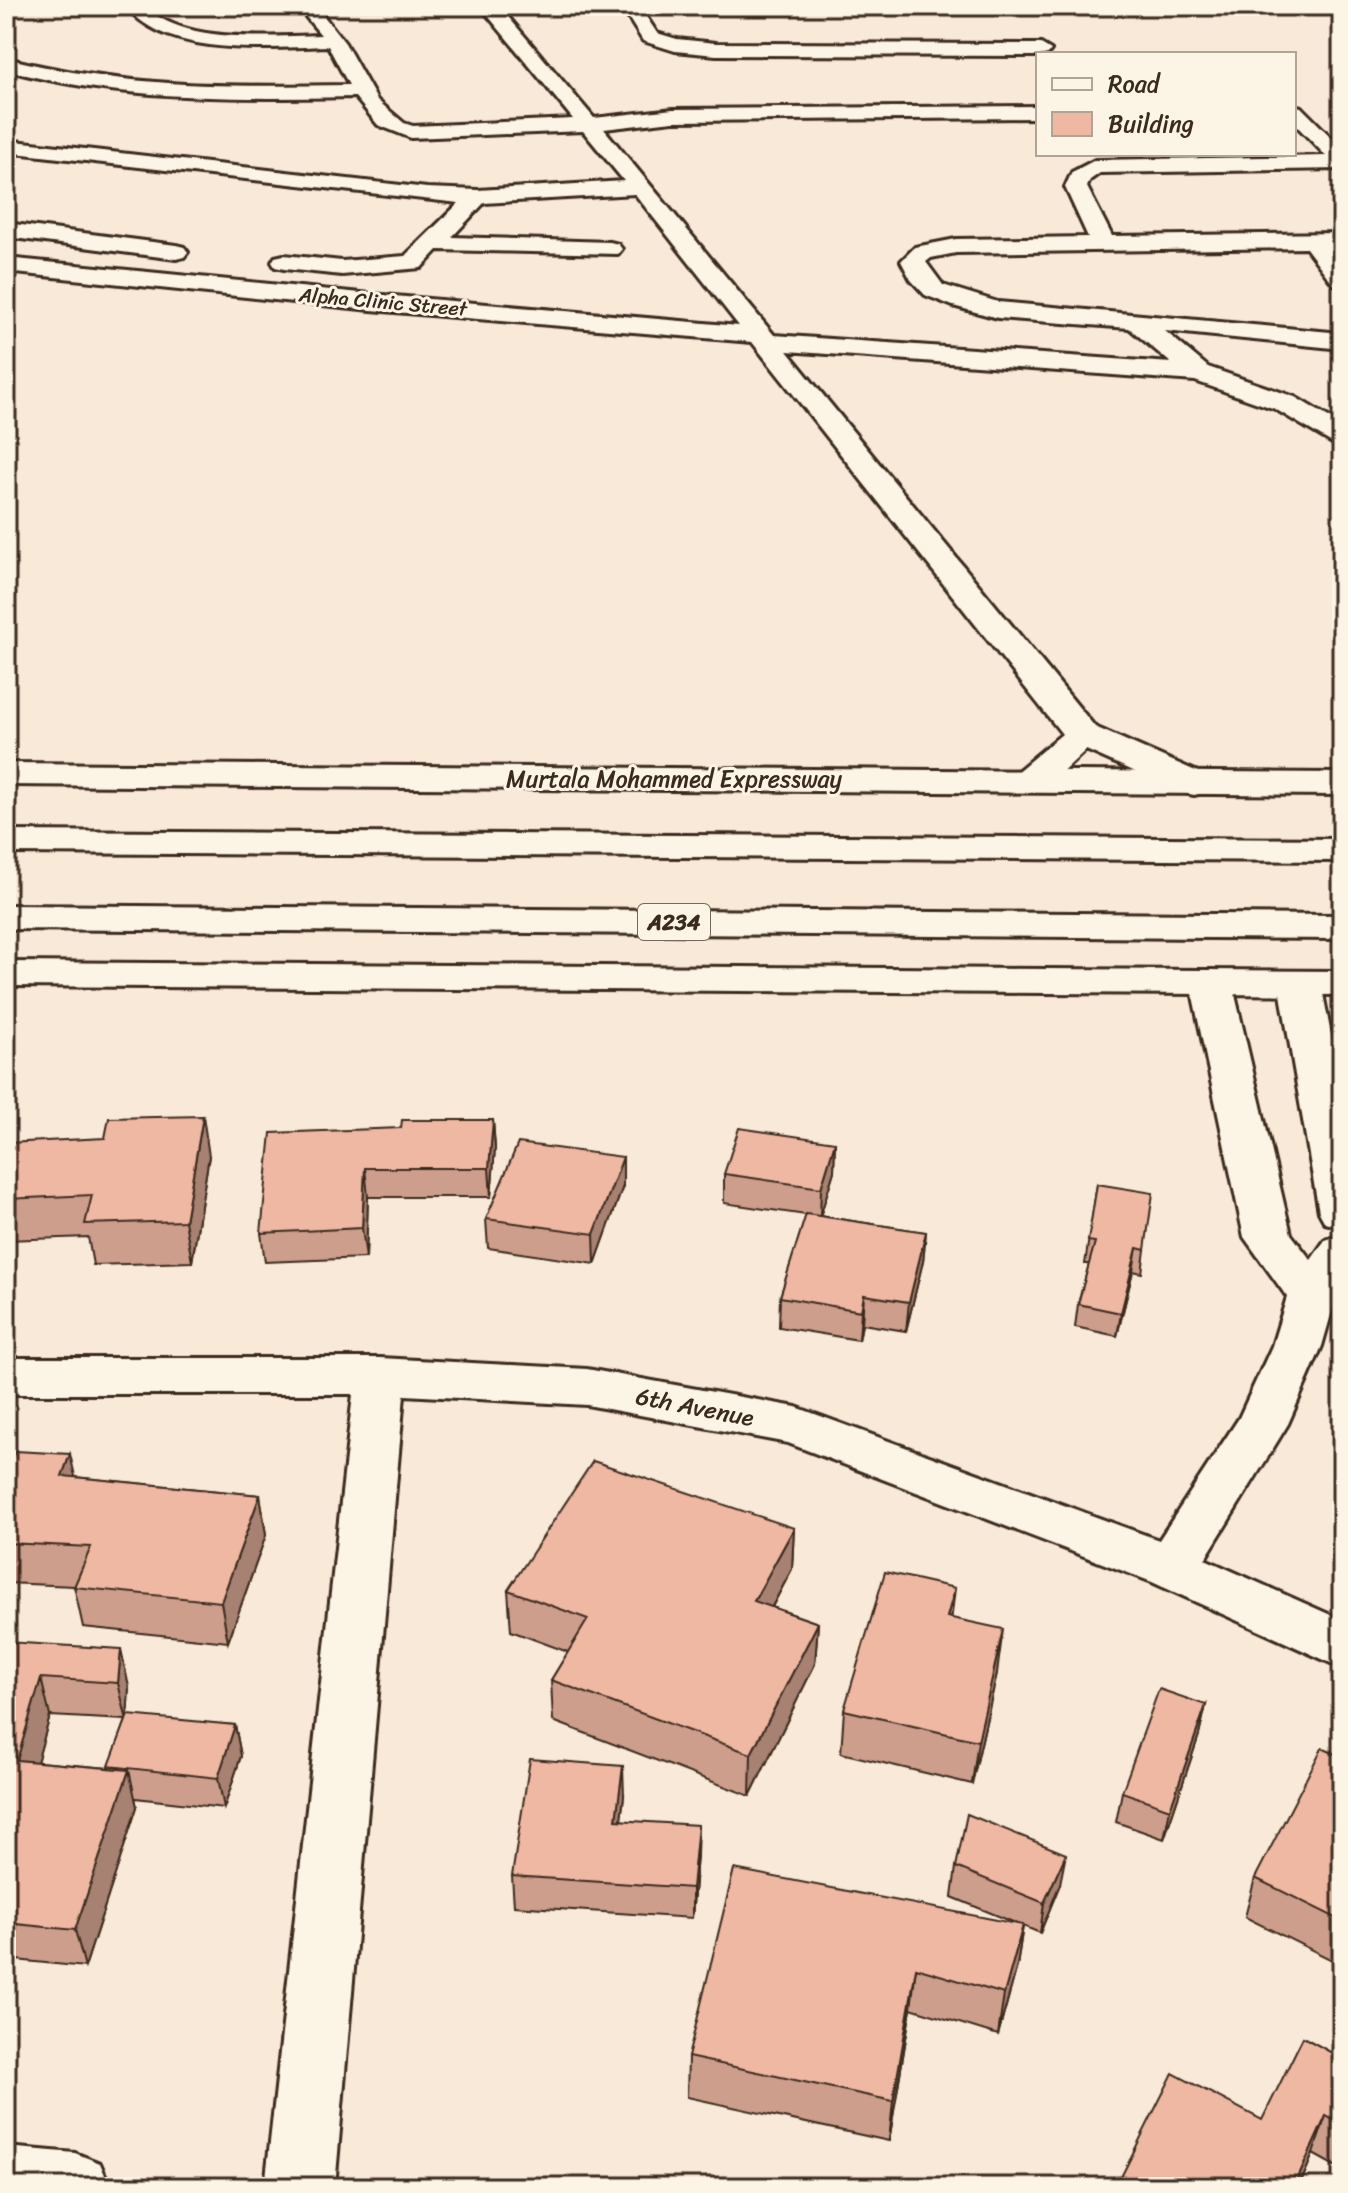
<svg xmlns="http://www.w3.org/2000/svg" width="1348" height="2193" viewBox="0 0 1348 2193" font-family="Sriracha,sans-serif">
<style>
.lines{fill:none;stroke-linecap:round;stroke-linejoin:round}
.minor-casing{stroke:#3b2a1e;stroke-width:6}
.highway-casing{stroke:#3b2a1e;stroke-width:6}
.minor{fill:#fcf5e5;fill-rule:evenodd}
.highway{fill:#fcf5e5;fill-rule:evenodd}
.wall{fill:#ce9e8c;stroke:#3b2a1e;stroke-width:2;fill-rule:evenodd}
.shaded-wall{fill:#a78172;stroke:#3b2a1e;stroke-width:2}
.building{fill:#efb8a3;stroke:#3b2a1e;stroke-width:2}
.labels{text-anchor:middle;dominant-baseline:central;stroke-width:6;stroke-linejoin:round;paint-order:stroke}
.far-street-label{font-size:20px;fill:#3b2a1e;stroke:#fcf5e5}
.shield{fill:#fcf5e5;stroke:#75675a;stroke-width:2}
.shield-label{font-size:22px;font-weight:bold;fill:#3b2a1e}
.street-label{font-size:24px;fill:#3b2a1e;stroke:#fcf5e5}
</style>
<rect width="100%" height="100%" fill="#f9e9d8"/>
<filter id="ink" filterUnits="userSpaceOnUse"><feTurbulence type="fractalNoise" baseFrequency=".0125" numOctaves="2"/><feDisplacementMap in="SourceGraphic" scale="16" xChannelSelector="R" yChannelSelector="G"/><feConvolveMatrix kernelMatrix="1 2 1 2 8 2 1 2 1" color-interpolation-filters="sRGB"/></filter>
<g filter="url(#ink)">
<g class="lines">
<defs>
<g id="minor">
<path d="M126,6H145C183,45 270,36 321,35L297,6H316L345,43L377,100L404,123L413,126L573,119L480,6H499L594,118L673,109L1038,106V118L673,121L604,129L774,335L1171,363L1129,328L998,318L953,306L925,295L911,280L901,261L915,247L956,239L1088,237L1065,187L1072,172L1095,160L1326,156L1294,123V105L1301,107L1342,148V169L1100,173L1090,180L1087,187L1112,236L1342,233V247H1330L1342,263V286L1333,284L1306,248L956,253L931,258L926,262L943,285L998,302L1342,333V349L1165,331L1208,367L1295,397L1342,425V446L1332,443L1275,409L1195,381L787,351L1095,727L1207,776L1212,784L1207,792L1194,795L1181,792L1086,750C1065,768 1044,797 1014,790L1009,782L1014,774L1062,734L752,342L371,310L6,272V258L371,294L739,326L635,194L484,203L452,237L610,242L618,244L622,249L618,254L438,250L421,268L342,275L284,269L275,267L272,262L275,257L284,255L342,261L405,256L459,203L6,152V140L427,188L478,190L624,181L583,131L411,138L378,125L355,97C237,99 121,101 6,70V58C126,88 227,87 349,85L328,46C270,48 165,58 126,6Z"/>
<polygon points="621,6 639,6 657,33 677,39 716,43 1041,44 1051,50 1048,54 1038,56 716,55 675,51 643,41"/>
<polygon points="6,223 176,245 184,247 188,252 184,257 176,259 6,237"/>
<polygon points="1211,970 1226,973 1232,982 1291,1234 1311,1260 1325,1240 1342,1235 1342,1288 1336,1297 1322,1346 1288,1424 1205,1559 1342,1620 1342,1668 1152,1582 788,1443 587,1405 404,1395 335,2187 265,2187 353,1394 6,1394 6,1358 380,1358 587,1369 796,1407 1159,1540 1239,1418 1272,1346 1287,1297 1244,1237 1190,982 1196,973"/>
<polygon points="1300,971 1315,974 1321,983 1342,1092 1342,1227 1325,1223 1319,1212 1279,983 1285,974"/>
<polygon points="6,2147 75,2153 100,2163 110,2187 6,2187"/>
</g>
<g id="highway">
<polygon points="6,763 1342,773 1342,795 6,785"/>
<polygon points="6,831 1342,839 1342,861 6,853"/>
<polygon points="6,905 1342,915 1342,939 6,929"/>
<polygon points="6,962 1342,971 1342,995 6,986"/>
</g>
</defs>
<use href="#minor" class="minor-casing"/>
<use href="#highway" class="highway-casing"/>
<use href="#minor" class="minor"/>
<use href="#highway" class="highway"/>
</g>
<g class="wall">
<polygon points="493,1120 495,1148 491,1197 368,1197 366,1258 265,1262 261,1233 401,1128"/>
<polygon points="835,1142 834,1171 820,1216 926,1232 923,1261 906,1331 862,1324 859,1340 779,1327 780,1297 806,1215 724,1203 724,1174"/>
<polygon points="6,1143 209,1156 192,1262 93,1265 88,1237 6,1240"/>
<polygon points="623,1157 623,1186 595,1264 488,1248 486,1219"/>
<polygon points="1097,1184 1145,1250 1142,1273 1133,1271 1117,1336 1075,1327 1078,1304 1089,1264 1085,1264"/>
<polygon points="6,1475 75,1477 260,1495 266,1535 228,1642 83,1627 74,1586 6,1583"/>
<polygon points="794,1528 792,1569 772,1607 818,1623 815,1664 750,1796 553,1721 551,1680 568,1652 511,1631 508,1590"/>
<polygon points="952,1618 997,1673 972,1784 841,1753 844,1710"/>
<path d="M6,1642L129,1687L127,1719L235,1725L241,1756L224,1808L135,1798L137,1807L85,1967L6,1959ZM50,1716L126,1720L109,1768L37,1762Z"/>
<polygon points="1206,1705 1199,1735 1164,1839 1116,1822 1122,1792"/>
<polygon points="1342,1757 1342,1965 1245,1917 1255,1878"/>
<polygon points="624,1796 621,1820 697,1855 692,1918 514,1906 512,1876"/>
<polygon points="956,1867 1060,1884 1040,1933 1023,1926 1017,1966 998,2035 911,2008 889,2141 687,2097 688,2057 1018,1924 952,1897"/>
<polygon points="1342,2036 1342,2170 1313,2154 1299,2187 1116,2187 1262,2120 1334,2054"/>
</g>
<g class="shaded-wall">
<polygon points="203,1116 209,1156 192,1262 185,1221"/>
<polygon points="493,1120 495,1148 491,1197 489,1168"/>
<polygon points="835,1142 834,1171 820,1217 821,1188"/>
<polygon points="623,1157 623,1186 595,1264 594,1234"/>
<polygon points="365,1168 368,1197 366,1258 362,1228"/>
<polygon points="926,1232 923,1261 906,1331 909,1302"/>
<polygon points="1137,1248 1133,1271 1117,1336 1121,1313"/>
<polygon points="864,1295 862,1324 859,1340 861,1311"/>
<polygon points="70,1454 79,1494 62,1476"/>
<polygon points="260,1495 266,1535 228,1642 221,1602"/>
<polygon points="794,1528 792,1569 753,1642 754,1601"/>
<polygon points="955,1588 950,1631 947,1617"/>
<polygon points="818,1623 815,1664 750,1796 751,1754"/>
<polygon points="1003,1629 997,1673 972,1784 978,1741"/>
<polygon points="121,1649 129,1687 127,1721 118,1683"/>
<polygon points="41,1678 50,1716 27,1798 17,1760"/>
<polygon points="1206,1705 1199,1735 1164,1839 1170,1809"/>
<polygon points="235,1725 241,1756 224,1808 218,1778"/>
<polygon points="623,1766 624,1796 617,1850 616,1820"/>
<polygon points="129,1770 137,1807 85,1967 75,1930"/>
<polygon points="698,1825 697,1855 692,1918 692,1888"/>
<polygon points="1066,1854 1060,1884 1040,1933 1044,1903"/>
<polygon points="1023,1925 1017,1966 998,2035 1004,1994"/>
<polygon points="916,1968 911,2008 889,2141 893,2101"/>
<polygon points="1326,2116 1313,2154 1299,2187 1294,2187"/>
</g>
<g class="building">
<polygon points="203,1116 185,1221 85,1224 92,1195 6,1199 6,1143 105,1138 109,1118"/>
<polygon points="402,1120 493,1120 489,1168 365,1168 362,1228 261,1233 271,1133 401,1128"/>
<polygon points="739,1128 835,1142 821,1188 724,1174"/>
<polygon points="518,1143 623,1157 594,1234 486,1219"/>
<polygon points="1097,1184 1153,1193 1145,1250 1137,1248 1121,1313 1078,1304 1095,1242 1088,1241"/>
<polygon points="806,1214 926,1232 909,1302 864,1295 861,1311 780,1297"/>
<polygon points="15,1451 70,1454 62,1476 260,1495 221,1602 74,1587 91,1547 6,1543 6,1475"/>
<polygon points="593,1461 794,1528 754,1601 818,1623 751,1754 551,1680 588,1619 508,1590"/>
<polygon points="885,1572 955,1588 947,1617 1003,1629 978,1741 844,1710"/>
<polygon points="6,1642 121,1649 118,1683 41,1678 17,1760 129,1770 75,1930 6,1923"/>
<polygon points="1159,1689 1206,1705 1170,1809 1122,1792"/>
<polygon points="128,1715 235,1725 218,1778 109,1766"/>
<polygon points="1322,1748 1342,1757 1342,1921 1255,1878"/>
<polygon points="530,1759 623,1766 616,1820 698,1825 692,1888 512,1876"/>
<polygon points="967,1814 1066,1854 1044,1903 956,1867"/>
<polygon points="734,1869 1023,1925 1004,1994 916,1968 893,2101 688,2057"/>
<polygon points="1342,2036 1342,2125 1326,2116 1294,2187 1116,2187 1173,2073 1262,2120 1303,2037 1334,2054"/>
</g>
</g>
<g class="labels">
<g class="far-street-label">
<text transform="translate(383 302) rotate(5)">Alpha Clinic Street</text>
</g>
<rect class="shield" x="638" y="904" width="72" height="36" rx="6"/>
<g class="shield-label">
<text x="674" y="922">A234</text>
</g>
<g class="street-label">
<text x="674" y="779">Murtala Mohammed Expressway</text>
<text transform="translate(695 1407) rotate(11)">6th Avenue</text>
</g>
</g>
<rect width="1348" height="2193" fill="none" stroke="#fcf5e5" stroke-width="32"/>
<rect x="16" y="16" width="1316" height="2161" fill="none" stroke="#3b2a1e" stroke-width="3" filter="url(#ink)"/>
<rect x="1036" y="52" width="260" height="104" fill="#fcf5e5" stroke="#afa495" stroke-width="2"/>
<rect x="1052" y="78" width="40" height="12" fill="#fcf5e5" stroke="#afa495" stroke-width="2"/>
<text x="1108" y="92" font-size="24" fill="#3b2a1e">Road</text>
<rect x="1052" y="112" width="40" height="24" fill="#efb8a3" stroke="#afa495" stroke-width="2"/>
<text x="1108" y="132" font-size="24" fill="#3b2a1e">Building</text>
</svg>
